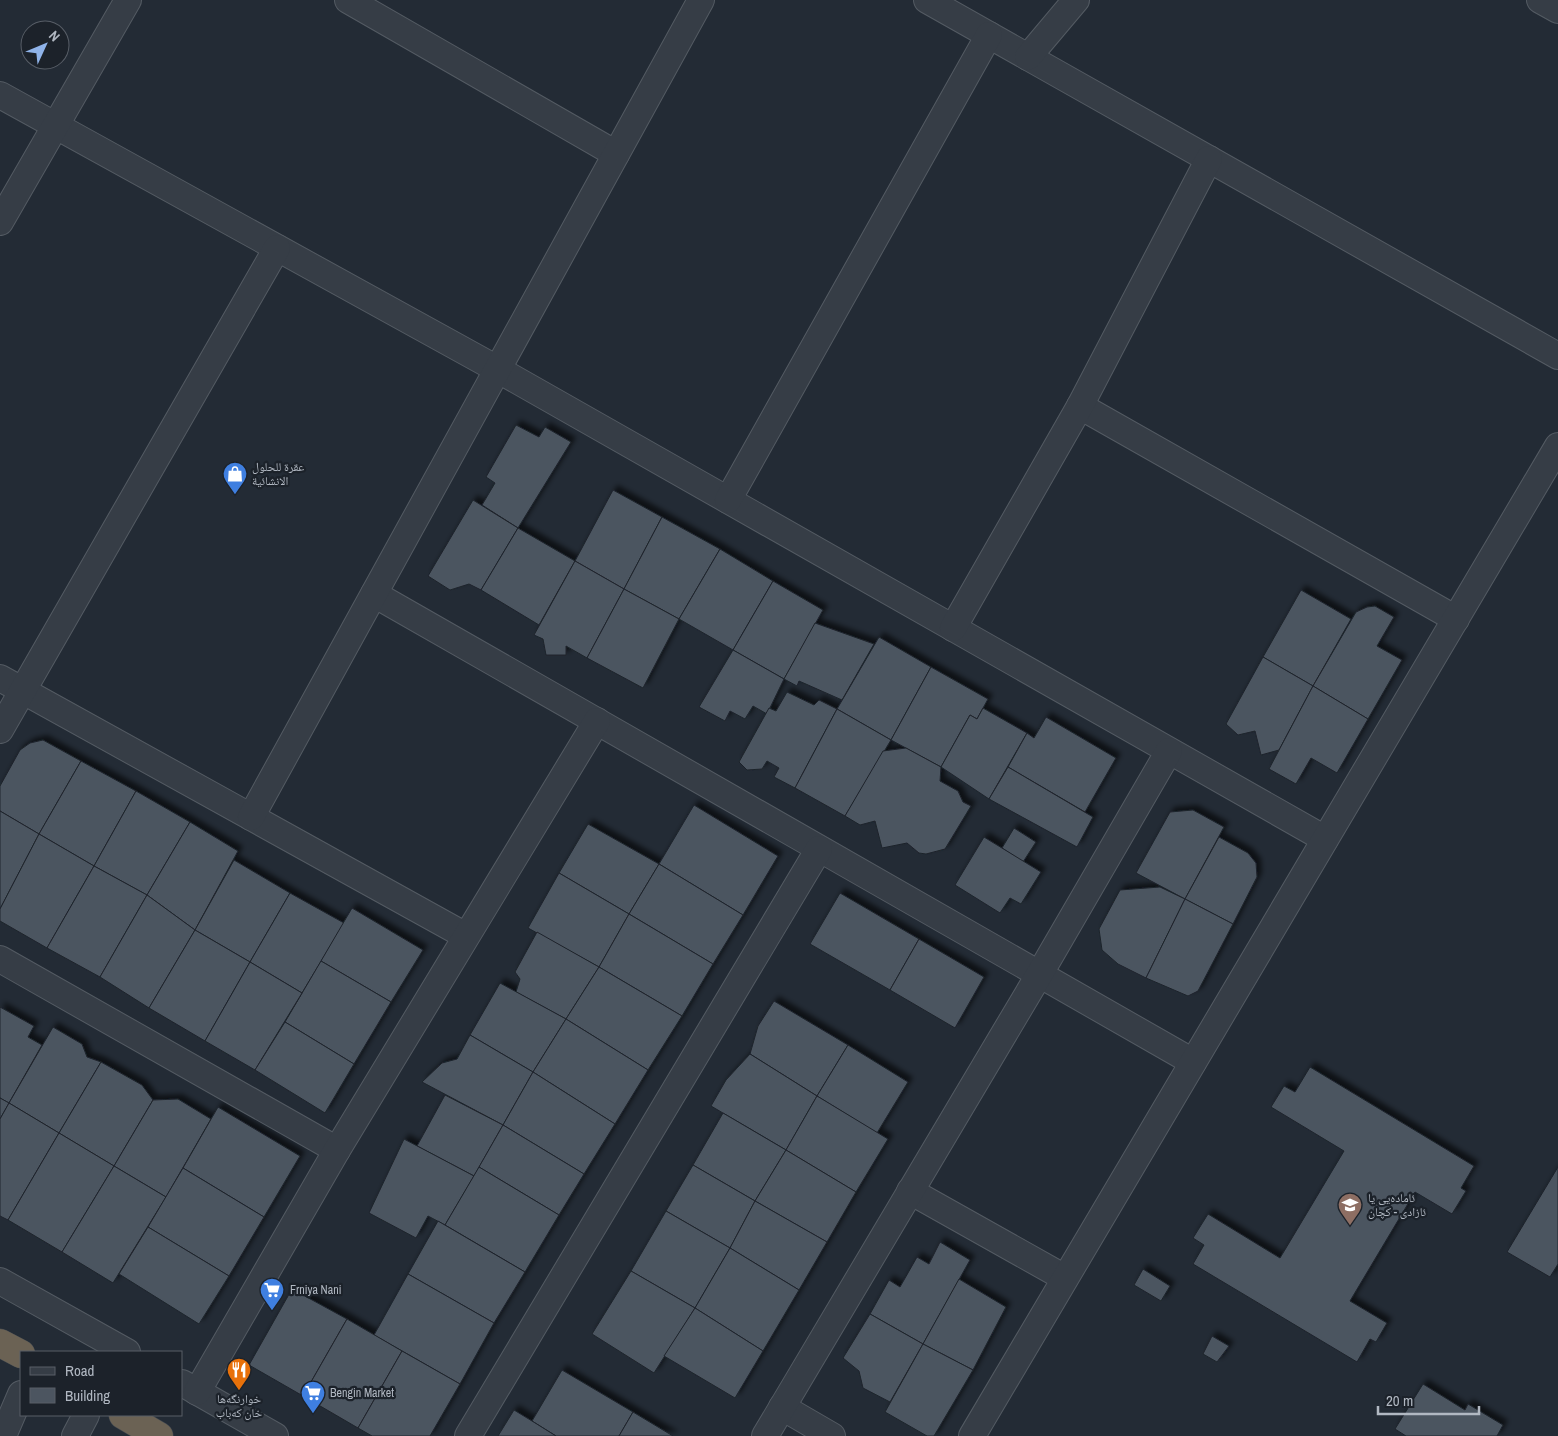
<svg xmlns="http://www.w3.org/2000/svg" width="1558" height="1436" viewBox="0 0 1558 1436" font-family="'Archivo Narrow','Noto Naskh Arabic',sans-serif">
<style>
.building{fill:#4c5560;stroke:#1e242c;filter:url(#shadow)}
.lines{fill:none;stroke-linecap:round;stroke-linejoin:round}
.street-casing{stroke:#545b63;stroke-width:28}
.highway-casing{stroke:#414850;stroke-width:29}
.street{stroke:#363d46;stroke-width:26}
.highway{stroke:#6b6254;stroke-width:28}
.labels{text-anchor:middle;dominant-baseline:central;stroke-width:4.5;stroke-linejoin:round;paint-order:stroke}
.poi-label{font-size:12px;fill:#b1b8c2;stroke:#1c222a;text-anchor:start}
</style>
<defs>
<filter id="shadow"><feDropShadow dx="4.5" dy="-4.5" stdDeviation="2.5" flood-color="#0009"/></filter>
</defs>
<rect width="100%" height="100%" fill="#232b35"/>
<g class="building">
<polygon points="516,425 539,437 545,427 571,442 518,528 482,505 495,483 486,477"/>
<polygon points="613,490 662,517 624,589 575,561"/>
<polygon points="473,500 518,528 481,590 469,584 450,590 428,576"/>
<polygon points="662,517 720,549 679,619 624,589"/>
<polygon points="518,528 575,561 539,625 481,590"/>
<polygon points="720,549 773,581 733,650 679,619"/>
<polygon points="575,561 624,589 587,658 566,646 566,655 546,655 543,639 534,635"/>
<polygon points="773,581 823,610 784,679 733,650"/>
<polygon points="624,589 679,619 643,688 587,658"/>
<polygon points="1301,590 1351,619 1313,686 1263,657"/>
<polygon points="1375,606 1394,617 1377,646 1402,660 1368,719 1313,686 1356,612 1367,607"/>
<polygon points="815,623 874,644 842,700 799,681 797,686 784,679"/>
<polygon points="879,637 931,667 891,740 837,709"/>
<polygon points="733,650 784,679 767,714 753,706 745,719 730,711 725,721 699,707"/>
<polygon points="1263,657 1313,686 1279,750 1261,755 1255,731 1238,735 1226,724"/>
<polygon points="931,667 988,699 977,719 970,715 941,767 891,740"/>
<polygon points="1313,686 1368,719 1337,773 1311,758 1296,784 1269,769"/>
<polygon points="787,692 814,705 819,700 837,709 795,788 774,777 779,768 767,761 762,769 747,770 739,762 769,708 776,711"/>
<polygon points="983,708 1027,733 989,799 941,767 970,715 977,719"/>
<polygon points="837,709 891,740 845,816 795,788"/>
<polygon points="1046,717 1116,758 1085,812 1008,767 1027,733 1034,738"/>
<polygon points="43,740 81,761 39,834 0,811 0,786 20,750 30,743"/>
<polygon points="906,748 941,767 940,781 958,791 963,802 971,806 945,849 926,854 919,853 907,843 882,848 875,821 860,825 845,816 883,751"/>
<polygon points="81,761 136,791 94,866 39,834"/>
<polygon points="1008,767 1093,817 1077,847 989,799"/>
<polygon points="136,791 190,822 147,895 94,866"/>
<polygon points="694,805 778,856 743,915 659,864"/>
<polygon points="1193,810 1224,827 1185,899 1136,873 1170,812"/>
<polygon points="0,811 39,834 0,909"/>
<polygon points="190,822 238,851 195,930 147,895"/>
<polygon points="588,824 659,864 629,914 559,873"/>
<polygon points="1014,828 1036,842 1023,862 1002,848"/>
<polygon points="39,834 94,866 47,948 0,921 0,909"/>
<polygon points="984,837 1041,872 1021,904 1010,898 1000,913 955,885"/>
<polygon points="1219,837 1248,853 1256,863 1257,877 1233,924 1185,899"/>
<polygon points="234,860 290,893 250,962 195,930"/>
<polygon points="659,864 743,915 713,964 629,914"/>
<polygon points="94,866 147,895 100,977 47,948"/>
<polygon points="559,873 629,914 599,967 528,928"/>
<polygon points="1160,887 1185,899 1146,978 1118,964 1102,950 1099,929 1120,890"/>
<polygon points="290,893 344,923 302,993 250,962"/>
<polygon points="840,893 919,939 890,990 810,944"/>
<polygon points="147,895 195,930 149,1008 100,977"/>
<polygon points="1185,899 1233,924 1198,991 1188,996 1146,978"/>
<polygon points="352,908 423,950 391,1002 321,961"/>
<polygon points="629,914 713,964 682,1016 599,967"/>
<polygon points="195,930 250,962 205,1041 149,1008"/>
<polygon points="537,932 599,967 566,1019 516,992 520,979 515,972"/>
<polygon points="919,939 984,977 955,1028 890,990"/>
<polygon points="321,961 391,1002 354,1064 285,1022"/>
<polygon points="250,962 302,993 255,1070 205,1041"/>
<polygon points="599,967 682,1016 648,1070 566,1019"/>
<polygon points="500,983 566,1019 533,1072 470,1035"/>
<polygon points="774,1001 848,1045 817,1096 750,1054 758,1026"/>
<polygon points="0,1007 34,1026 28,1037 42,1045 9,1103 0,1098"/>
<polygon points="566,1019 648,1070 615,1124 533,1072"/>
<polygon points="285,1022 354,1064 325,1113 255,1070"/>
<polygon points="53,1027 82,1044 87,1057 101,1062 59,1133 9,1103"/>
<polygon points="470,1035 533,1072 503,1125 422,1082 442,1063 457,1059"/>
<polygon points="848,1045 908,1082 877,1133 817,1096"/>
<polygon points="750,1054 817,1096 786,1150 711,1106 726,1080"/>
<polygon points="101,1062 142,1085 153,1100 114,1166 59,1133"/>
<polygon points="1310,1067 1474,1166 1461,1188 1466,1191 1452,1214 1415,1192 1350,1301 1387,1323 1376,1342 1370,1339 1357,1362 1193,1264 1204,1245 1193,1238 1208,1214 1280,1258 1344,1151 1271,1107 1284,1086 1295,1092"/>
<polygon points="533,1072 615,1124 584,1174 503,1125"/>
<polygon points="445,1095 503,1125 474,1176 417,1146"/>
<polygon points="817,1096 888,1139 856,1192 786,1150"/>
<polygon points="0,1098 9,1103 0,1119"/>
<polygon points="178,1099 211,1119 166,1197 114,1166 153,1100"/>
<polygon points="9,1103 59,1133 8,1220 0,1216 0,1119"/>
<polygon points="218,1107 300,1156 264,1217 183,1168"/>
<polygon points="723,1113 786,1150 755,1201 693,1165"/>
<polygon points="503,1125 584,1174 559,1215 479,1167"/>
<polygon points="59,1133 114,1166 62,1252 8,1220"/>
<polygon points="404,1139 474,1176 445,1225 428,1216 416,1238 369,1213"/>
<polygon points="786,1150 856,1192 827,1242 755,1201"/>
<polygon points="693,1165 755,1201 730,1248 666,1211"/>
<polygon points="114,1166 166,1197 113,1283 62,1252"/>
<polygon points="479,1167 559,1215 525,1272 445,1225"/>
<polygon points="1558,1167 1558,1264 1550,1277 1507,1252"/>
<polygon points="183,1168 264,1217 229,1276 148,1227"/>
<polygon points="755,1201 827,1242 799,1290 730,1248"/>
<polygon points="666,1211 730,1248 695,1308 631,1271"/>
<polygon points="438,1221 525,1272 494,1323 408,1274"/>
<polygon points="148,1227 229,1276 199,1324 119,1274"/>
<polygon points="940,1242 970,1260 923,1344 870,1314 889,1280 900,1287 917,1257 929,1264"/>
<polygon points="730,1248 799,1290 763,1351 695,1308"/>
<polygon points="1143,1269 1170,1286 1161,1301 1134,1285"/>
<polygon points="631,1271 695,1308 654,1373 592,1334"/>
<polygon points="408,1274 494,1323 460,1384 374,1335"/>
<polygon points="959,1279 1006,1307 973,1370 923,1344"/>
<polygon points="292,1289 347,1319 303,1396 249,1365"/>
<polygon points="695,1308 763,1351 735,1398 664,1356"/>
<polygon points="870,1314 923,1344 890,1402 863,1388 859,1371 843,1358"/>
<polygon points="347,1319 402,1351 358,1428 303,1396"/>
<polygon points="1212,1336 1229,1346 1217,1362 1203,1354"/>
<polygon points="923,1344 973,1370 934,1436 927,1436 885,1412"/>
<polygon points="402,1351 460,1384 430,1436 372,1436 358,1428"/>
<polygon points="562,1370 633,1412 619,1436 556,1436 532,1421"/>
<polygon points="1423,1384 1465,1410 1468,1404 1503,1425 1497,1436 1406,1436 1395,1429"/>
<polygon points="514,1410 532,1421 556,1436 498,1436"/>
<polygon points="633,1412 673,1436 619,1436"/>
</g>
<g class="lines">
<defs>
<g id="street">
<polyline points="348,0 616,154"/>
<polyline points="927,0 1558,356"/>
<polyline points="1540,0 1558,10"/>
<polyline points="1028,57 1076,0"/>
<polyline points="0,95 497,369 1325,839"/>
<polyline points="0,222 128,0"/>
<polyline points="1080,406 1456,619"/>
<polyline points="728,500 989,35"/>
<polyline points="374,594 1193,1062"/>
<polyline points="953,628 1080,406 1209,159"/>
<polyline points="0,678 466,936"/>
<polyline points="0,730 277,248"/>
<polyline points="251,817 701,0"/>
<polyline points="0,959 337,1150"/>
<polyline points="910,1191 1065,1278"/>
<polyline points="0,1281 127,1352"/>
<polyline points="182,1383 275,1436"/>
<polyline points="197,1392 337,1150 597,721"/>
<polyline points="782,1407 832,1436"/>
<polyline points="3,1436 21,1394"/>
<polyline points="75,1436 86,1415"/>
<polyline points="468,1436 819,849"/>
<polyline points="765,1436 1039,975 1169,751"/>
<polyline points="972,1436 1558,446"/>
</g>
<g id="highway">
<polyline points="0,1343 21,1354"/>
<polyline points="123,1415 159,1436"/>
</g>
</defs>
<use href="#street" class="street-casing"/>
<use href="#highway" class="highway-casing"/>
<use href="#street" class="street"/>
<use href="#highway" class="highway"/>
</g>
<defs>
<symbol id="shop-pin" viewBox="-11 -11 22 30"><path d="M0 17L-7.5 6A9.5 9.5 0 1 1 7.5 6Z" fill="#3f7fe0" stroke="#1c222a"/><path d="M-5-2.5h2.3a2.7 3.5 0 0 1 5.4 0H5L5.5 6h-11ZM-1.5-2.5h3a1.5 2.3 0 0 0-3 0Z" fill="#fff"/></symbol>
<symbol id="school-pin" viewBox="-11 -11 22 30"><path d="M0 17L-7.5 6A9.5 9.5 0 1 1 7.5 6Z" fill="#8d6e63" stroke="#1c222a"/><path d="M0-5L7-2L0 1L-7-2ZM-4 1L0 2.5L4 1V4Q0 6-4 4Z" fill="#fff"/></symbol>
<symbol id="supermarket-pin" viewBox="-11 -11 22 30"><path d="M0 17L-7.5 6A9.5 9.5 0 1 1 7.5 6Z" fill="#3f7fe0" stroke="#1c222a"/><path d="M-6-5.5h2.5l.6 2H6L4.5 2H-2.5L-4.4-4H-6ZM-1.5 3.2a1.3 1.3 0 1 0 .1 0ZM3 3.2a1.3 1.3 0 1 0 .1 0Z" fill="#fff"/></symbol>
<symbol id="restaurant-pin" viewBox="-11 -11 22 30"><path d="M0 17L-7.5 6A9.5 9.5 0 1 1 7.5 6Z" fill="#e8710a" stroke="#1c222a"/><path d="M-5-6h1v4h1v-4h1v4h1v-4h1v5L-1.5 .5V6h-2V.5L-5-1ZM5-6V6H3V1.5H1.5Q1.5-4 5-6Z" fill="#fff"/></symbol>
</defs>
<g fill-rule="evenodd">
<use href="#shop-pin" x="221" y="460" width="28" height="38"/>
<use href="#school-pin" x="1336" y="1191" width="28" height="38"/>
<use href="#supermarket-pin" x="258" y="1276" width="28" height="38"/>
<use href="#restaurant-pin" x="225" y="1356" width="28" height="38"/>
<use href="#supermarket-pin" x="299" y="1379" width="28" height="38"/>
</g>
<g class="labels">
<g class="poi-label">
<text x="252" y="467">عقرة للحلول<tspan x="252" dy="14">الانشائیة</tspan></text>
<text x="1368" y="1198">ئامادەیی یا<tspan x="1368" dy="14">ئازادی - کچان</tspan></text>
<text x="290" y="1290">Frniya Nani</text>
<text x="330" y="1393">Bengin Market</text>
<text x="239" y="1399" text-anchor="middle">خوارنگەھا<tspan x="239" dy="14">خان كەباب</tspan></text>
</g>
</g>
<rect x="20" y="1351" width="162" height="65" fill="#1c222a" stroke="#585e67"/>
<rect x="30" y="1367" width="25" height="8" fill="#363d46" stroke="#585e67"/>
<text x="65" y="1376" font-size="15" fill="#b1b8c2">Road</text>
<rect x="30" y="1388" width="25" height="15" fill="#4c5560" stroke="#585e67"/>
<text x="65" y="1401" font-size="15" fill="#b1b8c2">Building</text>
<g transform="translate(45 45) rotate(46)"><circle r="24" fill="#1c222a" stroke="#585e67"/>
<path d="M0-4L9 19L0 12L-9 19Z" fill="#8fb3e9"/>
<text y="-8" font-size="14" font-weight="bold" text-anchor="middle" fill="#b1b8c2">N</text>
</g>
<path d="M1378 1406v8h101v-8" fill="none" stroke="#b1b8c2" stroke-width="2.5"/>
<text x="1386" y="1406" font-size="15" fill="#b1b8c2" stroke="#1c222a" stroke-width="4" paint-order="stroke">20 m</text>
</svg>
